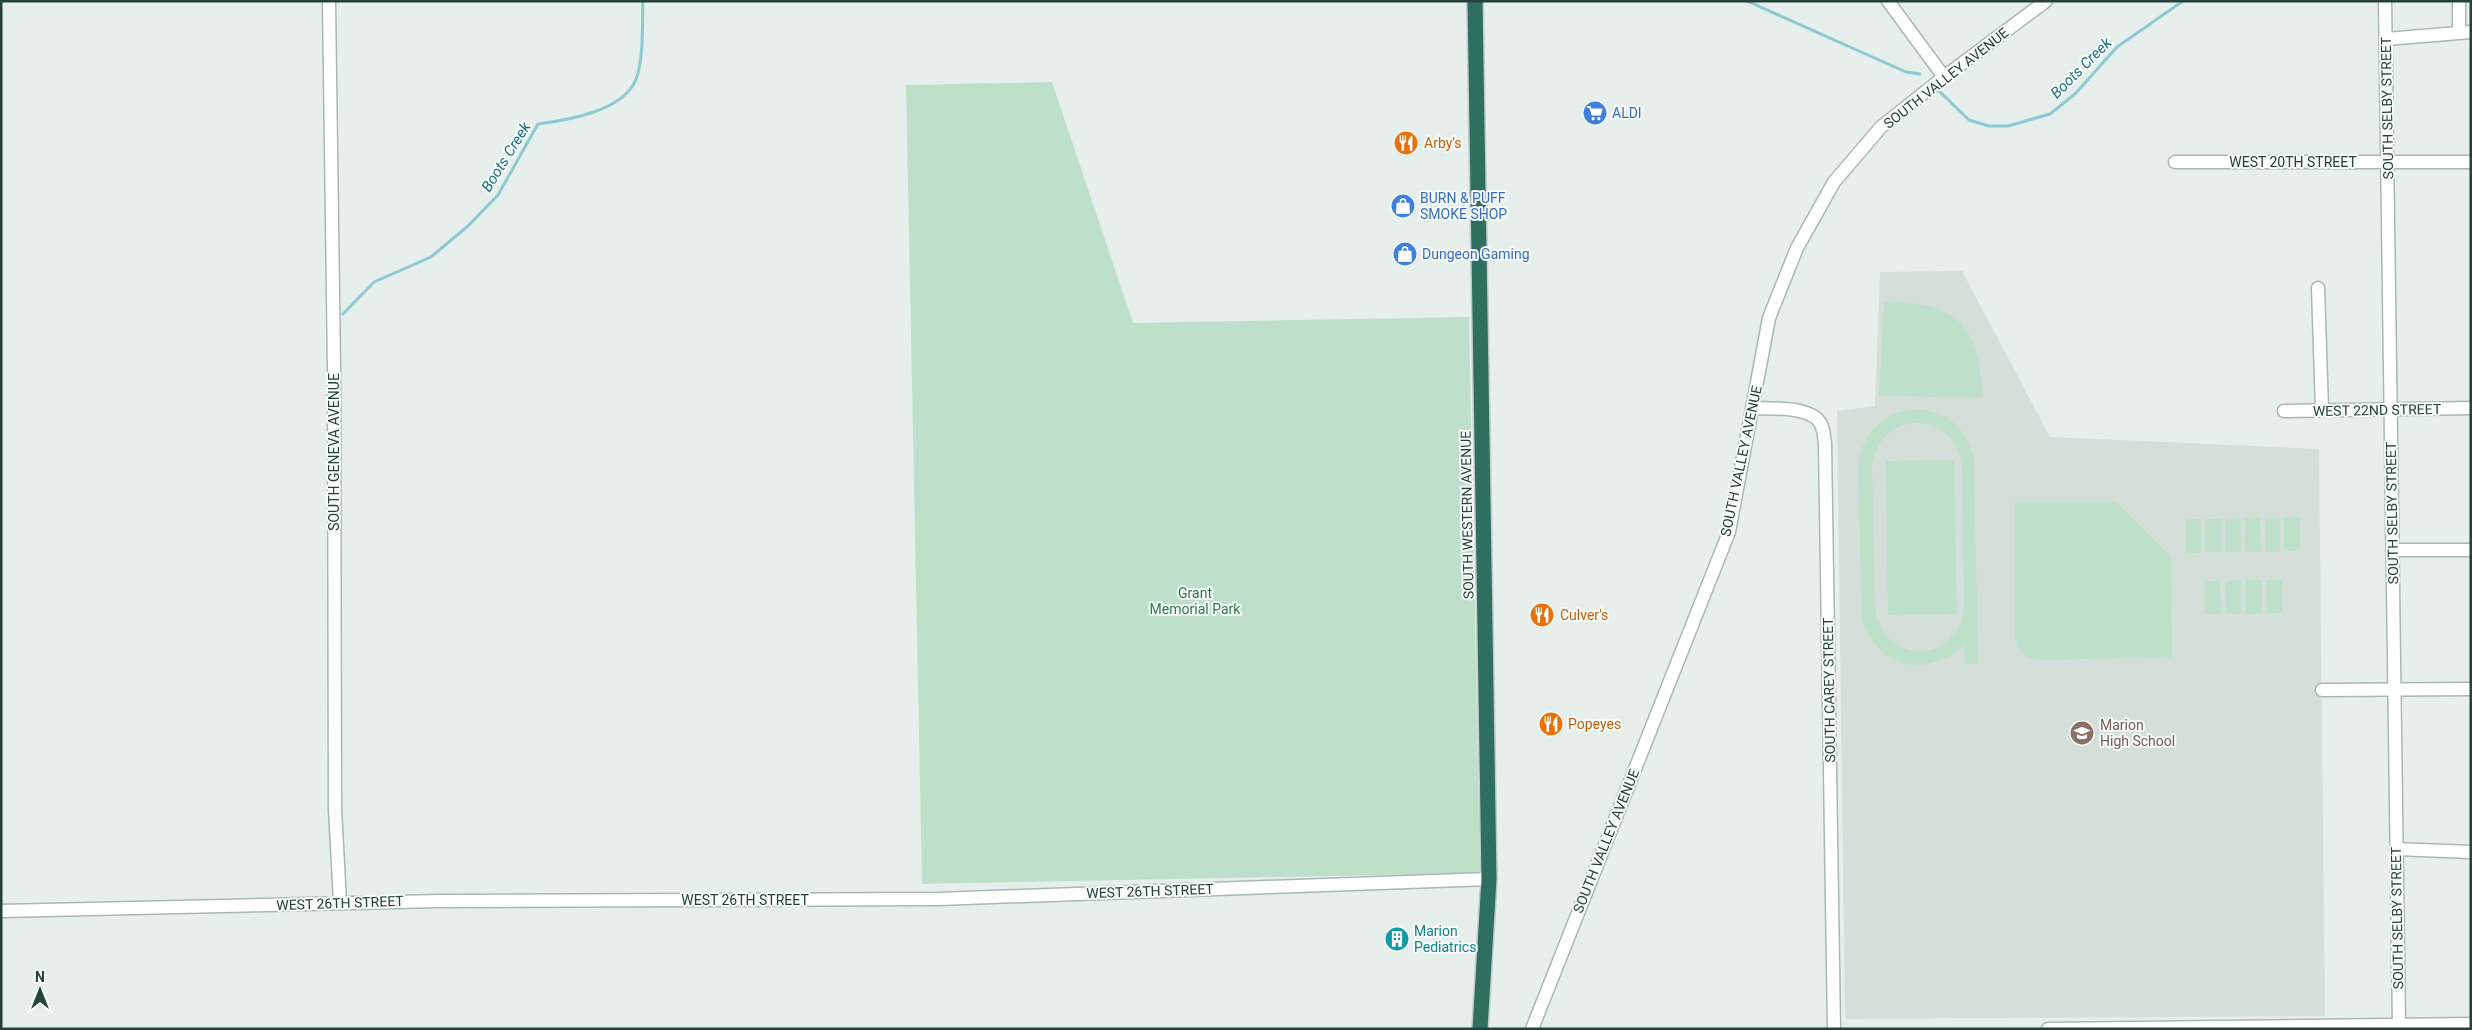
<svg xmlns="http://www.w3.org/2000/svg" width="2472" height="1030" viewBox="0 0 2472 1030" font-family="Roboto,sans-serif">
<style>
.built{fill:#d4dfda}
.green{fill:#bfe0c8;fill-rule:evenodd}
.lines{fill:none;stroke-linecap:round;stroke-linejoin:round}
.stream{stroke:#8ec9d4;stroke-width:3}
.minor-casing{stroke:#a8b8b2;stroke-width:15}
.highway-casing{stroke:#c2cac8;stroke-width:18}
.minor{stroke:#fff;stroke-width:12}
.highway{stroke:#2f6f62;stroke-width:15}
.labels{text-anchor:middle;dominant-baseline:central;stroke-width:4;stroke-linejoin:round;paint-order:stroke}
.street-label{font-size:14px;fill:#24423a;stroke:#f7fbf9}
.shop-label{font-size:14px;fill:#366cbe;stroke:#f7fbf9;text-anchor:start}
.food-label{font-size:14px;fill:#c56008;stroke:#f7fbf9;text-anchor:start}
.park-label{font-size:14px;fill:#2d7a4b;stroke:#f7fbf9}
.education-label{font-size:14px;fill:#785e54;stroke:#f7fbf9;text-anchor:start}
.culture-label{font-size:14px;fill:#0d838f;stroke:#f7fbf9;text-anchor:start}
.water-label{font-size:15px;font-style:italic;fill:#1c6f80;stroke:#f7fbf9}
</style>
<rect width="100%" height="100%" fill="#e6efeb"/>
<polygon class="built" points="1962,271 2050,437 2319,449 2325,1016 1845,1019 1837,411 1875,406 1880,272"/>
<g class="green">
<polygon points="1052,82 1133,323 1469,317 1480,873 922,884 906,85"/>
<path d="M1884,302C1959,302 1978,324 1983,398L1879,396Z"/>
<path d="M1916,409C1946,411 1967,428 1974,458L1978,664H1965L1964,645C1928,680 1876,668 1862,618L1858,468C1861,435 1882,412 1916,409ZM1916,423C1941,424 1959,441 1962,466L1964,606C1961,665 1880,666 1875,607L1872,468C1874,443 1890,425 1916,423Z"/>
<polygon points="1954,460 1957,614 1888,615 1886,461"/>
<polygon points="2015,502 2116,502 2171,557 2172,657 2041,660 2029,658 2017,649 2015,633"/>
<polygon points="2300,517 2300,551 2284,551 2284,518"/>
<polygon points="2240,518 2241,552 2225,552 2225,519"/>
<polygon points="2245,518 2260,518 2261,552 2245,552"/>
<rect x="2265" y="518" width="15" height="34"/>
<rect x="2186" y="519" width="15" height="34"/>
<rect x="2205" y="519" width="16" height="33"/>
<polygon points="2241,580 2241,614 2226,614 2225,581"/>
<rect x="2246" y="580" width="16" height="34"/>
<polygon points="2266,580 2282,580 2282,613 2267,613"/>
<polygon points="2205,581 2220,581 2221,614 2205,614"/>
</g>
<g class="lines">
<g class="stream">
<polyline points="1747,1 1906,72 1920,74"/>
<polyline points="1939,91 1969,120 1989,126 2008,126 2050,114 2075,94 2117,47 2183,1"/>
<path d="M343,314L374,282L431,257L468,226L498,195L538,124C568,120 624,111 636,79C644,58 642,24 643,1"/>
</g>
<defs>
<g id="minor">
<polyline points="329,1 334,368 335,809 340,902"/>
<polyline points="1888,1 1944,77"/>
<polyline points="2385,1 2399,1025"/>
<polyline points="2459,1 2459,32"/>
<polyline points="2386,39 2471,32"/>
<polyline points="2175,162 2471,162"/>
<polyline points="2318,288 2322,410"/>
<path d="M1753,408C1771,409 1816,405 1822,427C1824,432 1824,438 1825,443L1834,1029"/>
<polyline points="2284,411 2471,408"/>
<polyline points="2392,550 2471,550"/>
<polyline points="2322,690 2471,689"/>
<polyline points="2396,849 2471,852"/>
<polyline points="1,911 439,901 938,899 1489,879"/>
<polyline points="1532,1029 1729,532 1769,318 1797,248 1834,182 1881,127 1944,77 2046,1"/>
<polyline points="2048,1029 2471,1024"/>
</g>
<polyline id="highway" points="1475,1 1489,879 1480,1029"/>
</defs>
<use href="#minor" class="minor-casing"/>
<use href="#highway" class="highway-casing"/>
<use href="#minor" class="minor"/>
<use href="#highway" class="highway"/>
</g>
<defs>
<symbol id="supermarket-disc" viewBox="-11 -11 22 22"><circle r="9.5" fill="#3f7fe0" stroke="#f7fbf9"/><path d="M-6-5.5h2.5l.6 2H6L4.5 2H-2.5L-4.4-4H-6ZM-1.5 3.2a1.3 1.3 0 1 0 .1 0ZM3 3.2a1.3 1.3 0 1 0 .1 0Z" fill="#fff"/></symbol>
<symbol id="restaurant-disc" viewBox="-11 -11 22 22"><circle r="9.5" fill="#e8710a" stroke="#f7fbf9"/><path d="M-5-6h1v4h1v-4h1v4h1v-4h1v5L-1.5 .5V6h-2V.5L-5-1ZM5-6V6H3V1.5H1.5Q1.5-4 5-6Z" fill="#fff"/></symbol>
<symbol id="shop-disc" viewBox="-11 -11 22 22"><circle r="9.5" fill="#3f7fe0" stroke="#f7fbf9"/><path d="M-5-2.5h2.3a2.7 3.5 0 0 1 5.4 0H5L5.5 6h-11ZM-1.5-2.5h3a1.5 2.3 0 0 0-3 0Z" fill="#fff"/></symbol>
<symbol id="school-disc" viewBox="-11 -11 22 22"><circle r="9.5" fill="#8d6e63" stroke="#f7fbf9"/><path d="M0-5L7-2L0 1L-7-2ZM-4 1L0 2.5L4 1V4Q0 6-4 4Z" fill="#fff"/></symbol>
<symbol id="building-disc" viewBox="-11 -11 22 22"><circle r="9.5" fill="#0f9aa8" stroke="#f7fbf9"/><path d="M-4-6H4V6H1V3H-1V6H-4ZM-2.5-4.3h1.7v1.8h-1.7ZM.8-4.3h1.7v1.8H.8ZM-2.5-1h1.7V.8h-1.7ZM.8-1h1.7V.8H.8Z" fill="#fff"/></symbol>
</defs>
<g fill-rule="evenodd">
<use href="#supermarket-disc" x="1581" y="99" width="28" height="28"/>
<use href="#restaurant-disc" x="1392" y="129" width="28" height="28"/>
<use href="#shop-disc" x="1389" y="192" width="28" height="28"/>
<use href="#shop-disc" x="1391" y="240" width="28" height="28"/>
<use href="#restaurant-disc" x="1528" y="601" width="28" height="28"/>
<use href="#restaurant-disc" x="1537" y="710" width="28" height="28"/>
<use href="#school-disc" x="2068" y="719" width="28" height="28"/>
<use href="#building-disc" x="1383" y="925" width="28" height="28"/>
</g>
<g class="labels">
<g class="street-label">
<text transform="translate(1946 78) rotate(-38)">SOUTH VALLEY AVENUE</text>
<text transform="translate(2387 108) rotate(-91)">SOUTH SELBY STREET</text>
<text x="2293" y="162">WEST 20TH STREET</text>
<text transform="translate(2377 410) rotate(-1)">WEST 22ND STREET</text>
<text transform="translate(334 452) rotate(-90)">SOUTH GENEVA AVENUE</text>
<text transform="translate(1741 461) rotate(-78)">SOUTH VALLEY AVENUE</text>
<text transform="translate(2392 513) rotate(-91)">SOUTH SELBY STREET</text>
<text transform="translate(1467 515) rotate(-91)">SOUTH WESTERN AVENUE</text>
<text transform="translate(1829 690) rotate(-91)">SOUTH CAREY STREET</text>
<text transform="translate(1606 841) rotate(-68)">SOUTH VALLEY AVENUE</text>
<text transform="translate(1150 891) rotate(-2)">WEST 26TH STREET</text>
<text x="745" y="900">WEST 26TH STREET</text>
<text transform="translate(340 903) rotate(-2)">WEST 26TH STREET</text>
<text transform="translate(2397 918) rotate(-91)">SOUTH SELBY STREET</text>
</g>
<g class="shop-label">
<text x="1612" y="113">ALDI</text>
<text x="1420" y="198">BURN &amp; PUFF<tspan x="1420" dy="16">SMOKE SHOP</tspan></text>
<text x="1422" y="254">Dungeon Gaming</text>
</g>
<g class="food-label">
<text x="1424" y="143">Arby's</text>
<text x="1560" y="615">Culver's</text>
<text x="1568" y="724">Popeyes</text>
</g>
<g class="park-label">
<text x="1195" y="593">Grant<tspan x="1195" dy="16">Memorial Park</tspan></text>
</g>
<g class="education-label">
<text x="2100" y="725">Marion<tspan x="2100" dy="16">High School</tspan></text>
</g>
<g class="culture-label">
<text x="1414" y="931">Marion<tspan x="1414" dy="16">Pediatrics</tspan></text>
</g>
<g class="water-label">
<text transform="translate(2081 68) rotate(-45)">Boots Creek</text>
<text transform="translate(506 157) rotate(-58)">Boots Creek</text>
</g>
</g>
<rect width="2472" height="1030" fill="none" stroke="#24423a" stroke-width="5"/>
<g transform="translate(40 990)" stroke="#f7fbf9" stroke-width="4" paint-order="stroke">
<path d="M0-4L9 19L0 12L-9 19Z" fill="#24423a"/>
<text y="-8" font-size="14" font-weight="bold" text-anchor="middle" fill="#24423a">N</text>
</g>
</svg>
